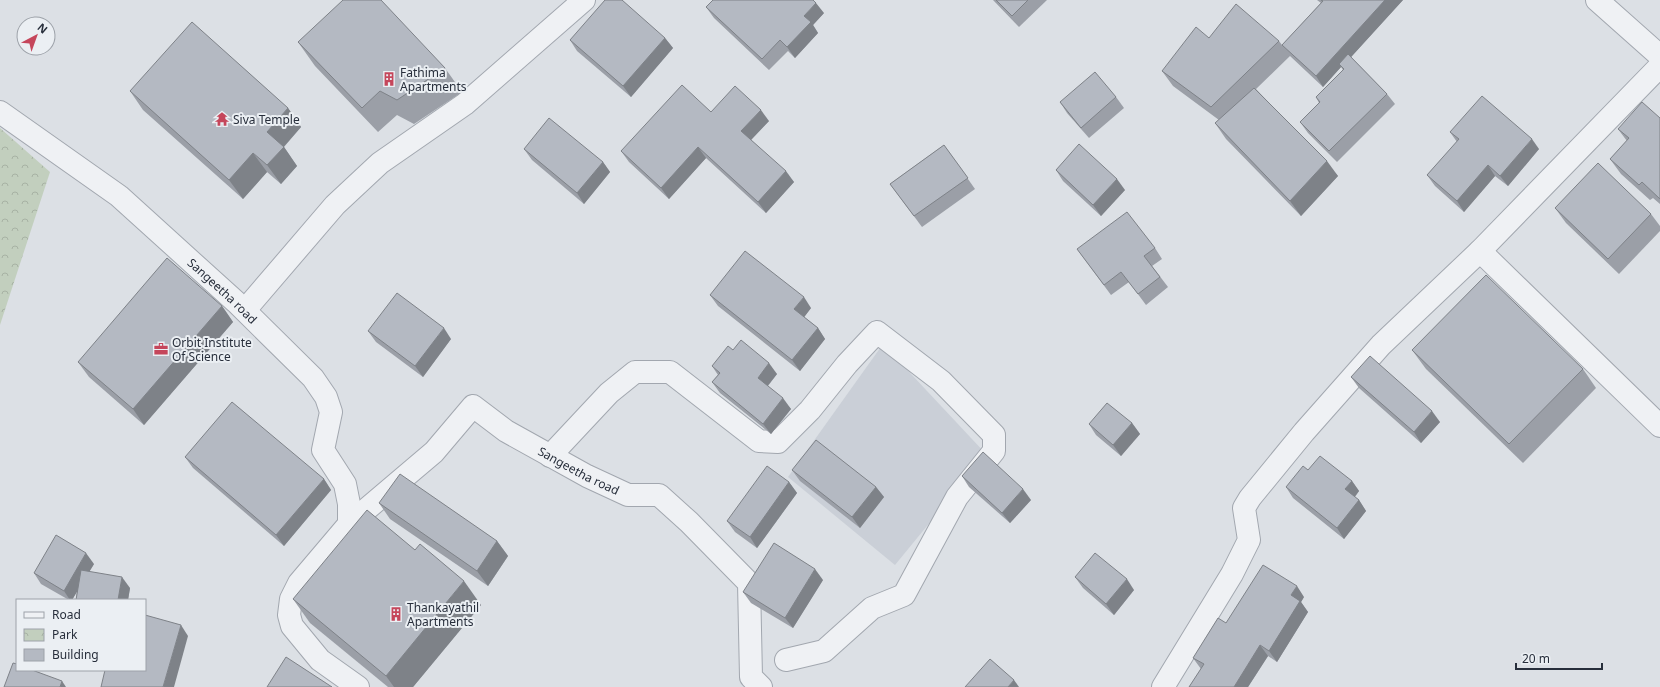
<svg xmlns="http://www.w3.org/2000/svg" width="1660" height="687" viewBox="0 0 1660 687" font-family="'Noto Sans',sans-serif">
<style>
.built{fill:#cacfd7}
.park{fill:url(#park-crowns)}
.lines{fill:none;stroke-linecap:round;stroke-linejoin:round}
.minor-casing{stroke:#a2a7af;stroke-width:24}
.minor{stroke:#eff1f4;stroke-width:22}
.wall{fill:#9b9fa7}
.shaded-wall{fill:#7e8288}
.building{fill:#b4b9c2;stroke:#7e8288}
.labels{text-anchor:middle;dominant-baseline:central;stroke-width:4;stroke-linejoin:round;paint-order:stroke}
.poi-label{font-size:12px;fill:#272e3b;stroke:#ebeff3;text-anchor:start}
.street-label{font-size:12px;fill:#272e3b;stroke:#ebeff3}
</style>
<defs>
<pattern id="park-crowns" width="20" height="18" patternUnits="userSpaceOnUse"><rect width="20" height="18" fill="#c2cfbe"/><path d="M2 6a3 3 0 1 1 6 0M12 15a3 3 0 1 1 6 0" fill="none" stroke="#a7b2a4"/></pattern>
</defs>
<rect width="100%" height="100%" fill="#dce0e5"/>
<polygon class="built" points="883,344 986,454 895,565 788,477"/>
<polygon class="park" points="0,128 50,172 0,325"/>
<g class="lines">
<defs>
<g id="minor">
<polyline points="1597,0 1660,56"/>
<path id="s1" d="M0,112L119,196L236,302L313,378L326,397L331,412L323,450L345,484L349,504V524L299,583L291,599L289,615L292,626L320,660L358,687"/>
<polyline points="1480,251 1660,426"/>
<polyline points="245,310 335,205 380,163 465,104 584,0"/>
<polyline points="550,456 609,393 635,372 670,372 759,441 778,442 810,410 847,364 877,332 941,381 994,435 994,451 957,497 904,595 872,608 824,651 786,660"/>
<path id="s2" d="M349,524L434,452L473,406L506,431L587,476L628,495H659L689,522L749,583L751,677L761,687"/>
<polyline points="1163,687 1232,574 1249,540 1244,508 1250,498 1304,432 1381,345 1480,251 1660,66"/>
</g>
</defs>
<use href="#minor" class="minor-casing"/>
<use href="#minor" class="minor"/>
</g>
<g class="wall">
<polygon points="993,0 1047,0 1019,27"/>
<polygon points="1317,0 1403,0 1351,57 1387,94 1395,104 1337,162 1308,133 1300,122 1319,103 1316,97 1343,70 1341,67 1323,87 1290,56 1256,89 1338,176 1301,216 1226,139 1215,123 1219,120 1173,86 1162,71 1209,38 1279,41 1282,45 1321,3"/>
<polygon points="706,7 824,13 813,25 818,33 795,58 788,51 769,70 714,18"/>
<polygon points="665,38 673,48 631,97 577,51 570,40"/>
<polygon points="298,42 445,68 462,92 414,124 397,115 378,132 315,66"/>
<polygon points="130,91 288,108 301,127 284,147 297,166 281,184 267,172 243,199 143,110"/>
<polygon points="1116,97 1124,108 1089,138 1067,113 1060,102"/>
<polygon points="711,112 769,121 751,140 794,182 766,213 706,158 669,199 629,162 621,151"/>
<polygon points="1660,118 1660,204 1653,198 1650,200 1621,174 1610,159 1627,141 1618,129"/>
<polygon points="1450,132 1539,149 1508,186 1495,176 1464,212 1435,186 1427,175 1457,142"/>
<polygon points="944,145 975,189 922,227 890,184"/>
<polygon points="524,149 603,162 610,172 584,204 532,160"/>
<polygon points="1056,170 1125,190 1101,216 1063,181"/>
<polygon points="1555,208 1651,214 1660,226 1660,231 1619,274 1566,223"/>
<polygon points="1155,248 1162,259 1152,266 1168,287 1146,305 1129,282 1111,295 1077,249"/>
<polygon points="710,295 811,308 804,317 818,328 825,339 800,371 718,306"/>
<polygon points="222,306 233,322 144,425 89,377 78,362"/>
<polygon points="368,331 451,339 423,377 376,342"/>
<polygon points="733,350 777,374 768,386 791,409 771,434 720,393 712,382 718,375 712,366"/>
<polygon points="1412,350 1583,369 1596,388 1523,463 1426,369"/>
<polygon points="1351,377 1440,422 1421,443 1359,388"/>
<polygon points="1132,423 1140,434 1121,456 1096,435 1089,424"/>
<polygon points="185,457 324,479 331,490 284,546 193,468"/>
<polygon points="792,470 876,487 884,497 860,528 800,481"/>
<polygon points="1308,470 1352,481 1359,491 1355,497 1359,500 1366,511 1344,539 1293,498 1286,487"/>
<polygon points="962,476 1031,500 1010,523 969,487"/>
<polygon points="789,482 797,493 757,548 735,532 727,521"/>
<polygon points="379,503 497,541 508,556 488,586 390,519"/>
<polygon points="94,564 89,572 130,588 128,600 76,600 77,591 72,600 69,600 41,584 34,573"/>
<polygon points="1075,577 1134,590 1114,615 1083,588"/>
<polygon points="823,580 793,628 751,603 743,592"/>
<polygon points="1304,597 1301,602 1308,612 1277,662 1268,656 1248,687 1189,687 1201,669 1193,658 1226,623"/>
<polygon points="293,599 481,605 413,687 388,687 310,623"/>
</g>
<g class="shaded-wall">
<polygon points="1385,0 1403,0 1342,67 1339,64 1341,67 1323,87 1316,76"/>
<polygon points="816,3 824,13 813,25 818,33 795,58 787,47 804,16"/>
<polygon points="665,38 673,48 631,97 623,86"/>
<polygon points="288,108 301,127 280,151 267,132"/>
<polygon points="761,110 769,121 749,142 741,131"/>
<polygon points="1532,139 1539,149 1508,186 1500,176"/>
<polygon points="284,147 297,166 281,184 267,165"/>
<polygon points="698,147 706,158 669,199 661,188"/>
<polygon points="253,153 267,172 243,199 229,180"/>
<polygon points="1327,161 1338,176 1301,216 1290,201"/>
<polygon points="603,162 610,172 584,204 577,193"/>
<polygon points="1488,165 1495,176 1464,212 1457,201"/>
<polygon points="786,171 794,182 766,213 758,202"/>
<polygon points="1117,179 1125,190 1101,216 1093,205"/>
<polygon points="804,297 811,308 802,320 794,309"/>
<polygon points="222,306 233,322 144,425 133,409"/>
<polygon points="444,328 451,339 423,377 415,366"/>
<polygon points="818,328 825,339 800,371 792,360"/>
<polygon points="769,363 777,374 765,389 758,378"/>
<polygon points="783,398 791,409 771,434 763,424"/>
<polygon points="1432,411 1440,422 1421,443 1414,432"/>
<polygon points="1132,423 1140,434 1121,456 1113,445"/>
<polygon points="324,479 331,490 284,546 276,535"/>
<polygon points="1352,481 1359,491 1352,500 1345,489"/>
<polygon points="789,482 797,493 757,548 750,537"/>
<polygon points="876,487 884,497 860,528 852,517"/>
<polygon points="1023,489 1031,500 1010,523 1002,513"/>
<polygon points="1359,500 1366,511 1344,539 1337,528"/>
<polygon points="497,541 508,556 488,586 477,571"/>
<polygon points="86,553 94,564 72,600 70,600 64,591"/>
<polygon points="815,569 823,580 793,628 785,618"/>
<polygon points="122,577 130,588 128,600 118,600"/>
<polygon points="1127,579 1134,590 1114,615 1106,604"/>
<polygon points="464,581 481,605 413,687 394,687 386,676"/>
<polygon points="1297,586 1304,597 1301,602 1308,612 1277,662 1269,651 1291,595"/>
<polygon points="181,625 188,636 174,687 163,687"/>
<polygon points="1260,645 1268,656 1248,687 1234,687"/>
<polygon points="1014,680 1019,687 1008,687"/>
<polygon points="62,681 66,687 60,687"/>
</g>
<g class="building">
<polygon points="343,0 381,0 445,68 397,100 380,91 362,108 298,42"/>
<polygon points="605,0 622,0 665,38 623,86 570,40"/>
<polygon points="713,0 813,0 816,3 804,16 811,22 787,47 780,40 762,59 706,7"/>
<polygon points="996,0 1028,0 1012,16"/>
<polygon points="1321,0 1385,0 1316,76 1282,45 1323,1"/>
<polygon points="1236,4 1279,41 1211,107 1162,71 1196,27 1209,38"/>
<polygon points="192,22 288,108 267,132 284,147 267,165 253,153 229,180 130,91"/>
<polygon points="1348,54 1387,94 1329,151 1300,122 1320,102 1316,97 1344,69 1339,64"/>
<polygon points="1095,72 1116,97 1081,128 1060,102"/>
<polygon points="682,85 711,112 735,86 761,110 741,131 786,171 758,202 698,147 661,188 621,151"/>
<polygon points="1254,88 1327,161 1290,201 1215,123"/>
<polygon points="1482,96 1532,139 1500,176 1488,165 1457,201 1427,175 1459,139 1450,132"/>
<polygon points="1642,102 1660,118 1660,199 1642,182 1639,185 1610,159 1629,138 1618,129"/>
<polygon points="549,118 603,162 577,193 524,149"/>
<polygon points="1079,144 1117,179 1093,205 1056,170"/>
<polygon points="944,145 968,178 914,216 890,184"/>
<polygon points="1598,163 1651,214 1608,259 1555,208"/>
<polygon points="1127,212 1155,248 1144,256 1160,277 1138,294 1121,272 1104,285 1077,249"/>
<polygon points="745,251 804,297 794,309 818,328 792,360 710,295"/>
<polygon points="167,258 222,306 133,409 78,362"/>
<polygon points="1486,275 1583,369 1509,444 1412,350"/>
<polygon points="397,293 444,328 415,366 368,331"/>
<polygon points="741,340 769,363 758,378 783,398 763,424 712,382 720,373 712,366 728,346 733,350"/>
<polygon points="1370,356 1432,411 1414,432 1351,377"/>
<polygon points="232,402 324,479 276,535 185,457"/>
<polygon points="1107,403 1132,423 1113,445 1089,424"/>
<polygon points="816,440 876,487 852,517 792,470"/>
<polygon points="983,452 1023,489 1002,513 962,476"/>
<polygon points="1320,456 1352,481 1345,489 1359,500 1337,528 1286,487 1303,466 1308,470"/>
<polygon points="767,466 789,482 750,537 727,521"/>
<polygon points="400,474 497,541 477,571 379,503"/>
<polygon points="367,510 415,550 420,544 464,581 386,676 293,599"/>
<polygon points="56,535 86,553 64,591 34,573"/>
<polygon points="774,543 815,569 785,618 743,592"/>
<polygon points="1095,553 1127,579 1106,604 1075,577"/>
<polygon points="1263,565 1297,586 1291,595 1300,601 1269,651 1260,645 1234,687 1189,687 1204,664 1193,658 1218,618 1226,623"/>
<polygon points="81,570 122,577 118,600 76,600"/>
<polygon points="145,615 181,625 163,687 101,687 105,670 145,670"/>
<polygon points="286,657 332,687 267,687"/>
<polygon points="990,659 1014,680 1008,687 965,687"/>
<polygon points="13,663 17,664 17,670 32,670 62,681 60,687 4,687"/>
</g>
<defs>
<symbol id="building-bare" viewBox="-9 -9 18 18"><path d="M-4-6H4V6H1V3H-1V6H-4ZM-2.5-4.3h1.7v1.8h-1.7ZM.8-4.3h1.7v1.8H.8ZM-2.5-1h1.7V.8h-1.7ZM.8-1h1.7V.8H.8Z" fill="#c5465b" stroke="#ebeff3" stroke-width="2.5" paint-order="stroke"/></symbol>
<symbol id="temple-bare" viewBox="-9 -9 18 18"><path d="M0-6L5-2H3V0L6.5 2.5H4V6H1.5V3h-3V6H-4V2.5H-6.5L-3 0V-2H-5Z" fill="#c5465b" stroke="#ebeff3" stroke-width="2.5" paint-order="stroke"/></symbol>
<symbol id="office-bare" viewBox="-9 -9 18 18"><path d="M-6-3h4V-5.5h4V-3h4V5H-6ZM-1-4.5V-3h2v-1.5ZM-6 0V1H6V0Z" fill="#c5465b" stroke="#ebeff3" stroke-width="2.5" paint-order="stroke"/></symbol>
</defs>
<g fill-rule="evenodd">
<use href="#building-bare" x="379" y="69" width="20" height="20"/>
<use href="#temple-bare" x="212" y="109" width="20" height="20"/>
<use href="#office-bare" x="151" y="339" width="20" height="20"/>
<use href="#building-bare" x="386" y="604" width="20" height="20"/>
</g>
<g class="labels">
<g class="poi-label">
<text x="400" y="72">Fathima<tspan x="400" dy="14">Apartments</tspan></text>
<text x="233" y="119">Siva Temple</text>
<text x="172" y="342">Orbit Institute<tspan x="172" dy="14">Of Science</tspan></text>
<text x="407" y="607">Thankayathil<tspan x="407" dy="14">Apartments</tspan></text>
</g>
<g class="street-label">
<text stroke="none"><textPath href="#s1" startOffset="286">Sangeetha road</textPath></text>
<text stroke="none"><textPath href="#s2" startOffset="296">Sangeetha road</textPath></text>
</g>
</g>
<rect x="16" y="599" width="130" height="72" fill="#ebeff3" stroke="#9da2a9"/>
<rect x="24" y="612" width="20" height="6" fill="#eff1f4" stroke="#9da2a9"/>
<text x="52" y="619" font-size="12" fill="#272e3b">Road</text>
<rect x="24" y="629" width="20" height="12" fill="url(#park-crowns)" stroke="#9da2a9"/>
<text x="52" y="639" font-size="12" fill="#272e3b">Park</text>
<rect x="24" y="649" width="20" height="12" fill="#b4b9c2" stroke="#9da2a9"/>
<text x="52" y="659" font-size="12" fill="#272e3b">Building</text>
<g transform="translate(36 36) rotate(41)"><circle r="19" fill="#ebeff3" stroke="#9da2a9"/>
<path d="M0-3L7 15L0 10L-7 15Z" fill="#c5465b"/>
<text y="-6" font-size="11" font-weight="bold" text-anchor="middle" fill="#272e3b">N</text>
</g>
<path d="M1516 663v6h86v-6" fill="none" stroke="#272e3b" stroke-width="2"/>
<text x="1522" y="663" font-size="12" fill="#272e3b" stroke="#ebeff3" stroke-width="3" paint-order="stroke">20 m</text>
</svg>
